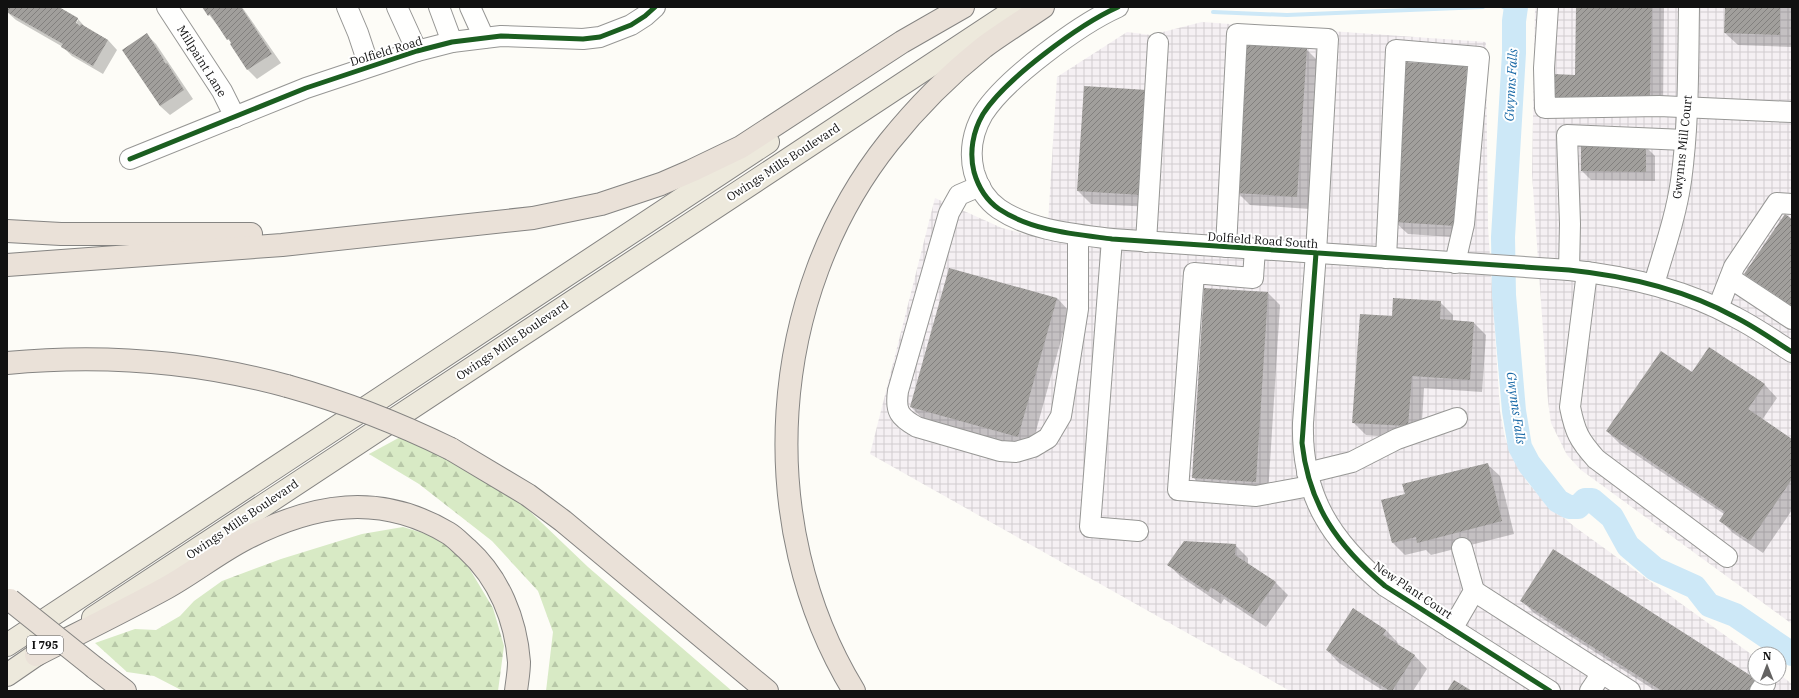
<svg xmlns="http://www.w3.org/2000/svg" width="1799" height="698" viewBox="0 0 1799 698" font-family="'IBM Plex Serif',serif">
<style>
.industrial{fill:url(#industrial-grid)}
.forest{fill:url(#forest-firs)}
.shadow{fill:#0003;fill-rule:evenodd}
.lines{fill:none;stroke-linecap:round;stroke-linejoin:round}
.stream{stroke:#cde8f7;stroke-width:4}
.river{stroke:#cde8f7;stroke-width:24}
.building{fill:url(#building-hatch)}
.minor-casing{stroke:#979795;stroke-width:22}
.major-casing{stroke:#858482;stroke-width:24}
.highway-casing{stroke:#858482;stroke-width:24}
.minor{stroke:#fffffe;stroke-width:20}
.major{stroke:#ede9dc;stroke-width:22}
.highway{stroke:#eae1d8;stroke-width:22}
.highway-bridge-casing{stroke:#858482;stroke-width:24;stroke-linecap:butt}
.highway-bridge{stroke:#eae1d8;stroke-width:22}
.cycleway-casing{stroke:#fff;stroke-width:8}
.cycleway{stroke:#1b5e20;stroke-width:5}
.labels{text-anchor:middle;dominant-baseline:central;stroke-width:4;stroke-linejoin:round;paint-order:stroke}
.shield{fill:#fff;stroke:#585858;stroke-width:1}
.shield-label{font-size:11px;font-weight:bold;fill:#111}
.street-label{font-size:12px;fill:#111;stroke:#fff}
.water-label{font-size:13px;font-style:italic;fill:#1768a6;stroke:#fff}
</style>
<defs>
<pattern id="industrial-grid" width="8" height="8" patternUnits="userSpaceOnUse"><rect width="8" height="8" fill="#f5f0f3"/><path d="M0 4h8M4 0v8" fill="none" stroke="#d1cdcf"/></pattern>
<pattern id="forest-firs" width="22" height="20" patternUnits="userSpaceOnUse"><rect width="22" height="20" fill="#d8eac5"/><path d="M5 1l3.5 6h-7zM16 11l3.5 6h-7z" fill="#b8c8a8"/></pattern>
<pattern id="building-hatch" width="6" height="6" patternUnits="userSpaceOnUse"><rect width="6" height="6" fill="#a19f9c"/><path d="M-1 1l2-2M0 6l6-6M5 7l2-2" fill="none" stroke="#82807e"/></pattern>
</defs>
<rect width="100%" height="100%" fill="#fdfcf7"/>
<g class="industrial">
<polygon points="1535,7 1792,7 1792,624 1581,470 1567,455 1551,423 1548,401 1532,174"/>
<polygon points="1202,22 1486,42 1488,227 1500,411 1505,438 1514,459 1528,483 1547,504 1575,527 1755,657 1755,678 1779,678 1779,674 1792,684 1792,691 1290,691 870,454 935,198 1002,228 1047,240 1057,77 1127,32 1151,35"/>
</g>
<g class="forest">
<polygon points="404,435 519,501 588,567 732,691 546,691 553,632 538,591 492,541 419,484 369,454"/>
<polygon points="403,527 443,539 469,568 493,608 504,646 498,691 183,691 154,676 127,672 95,643 135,629 156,630 180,616 194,601 222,581 281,559 362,534"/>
</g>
<g class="shadow">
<path d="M7,7H57L78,19L86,28L108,40L117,50L103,74L72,56L63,47L16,20L7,12ZM76,20H78L74,28Z"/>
<polygon points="203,7 242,7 281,63 257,79 248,70 232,44"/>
<polygon points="1577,7 1664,7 1663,111 1566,109 1554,97 1576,76"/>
<polygon points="1726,7 1792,7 1792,47 1738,45 1725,33"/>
<polygon points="147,35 156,44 193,99 170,115 160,106"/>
<polygon points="1306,49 1319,62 1310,209 1250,205 1238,193"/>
<polygon points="1467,67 1479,79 1468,238 1408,234 1395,222"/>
<polygon points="1085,87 1153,207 1091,204 1078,191"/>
<polygon points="1582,146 1646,147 1655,156 1655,181 1591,180 1582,171"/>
<polygon points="1792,220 1792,309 1758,287 1746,274"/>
<polygon points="1268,293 1280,305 1268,494 1205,490 1193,477"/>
<polygon points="1057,298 1069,311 1031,449 924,420 911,407"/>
<polygon points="1440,302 1453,315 1453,321 1473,322 1486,335 1482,392 1424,388 1421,438 1366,435 1353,422 1393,317"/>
<polygon points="1710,348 1765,385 1777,398 1762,420 1792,440 1792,510 1763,553 1733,533 1720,520 1724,514 1620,444 1607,431 1693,373"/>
<polygon points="1487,464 1500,476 1514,534 1431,555 1426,550 1405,555 1393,543 1382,501 1406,495"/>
<polygon points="1235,545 1248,558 1248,564 1275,582 1288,595 1266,627 1224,599 1221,604 1181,577 1169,565"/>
<polygon points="1521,600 1755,680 1766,691 1656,691 1534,613"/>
<polygon points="1353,609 1386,630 1398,643 1397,645 1415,656 1427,669 1413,691 1384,691 1339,663 1327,650"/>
</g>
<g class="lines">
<g class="stream">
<polyline points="1503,7 1515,8"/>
<polyline points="1213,12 1287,15 1483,7"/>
</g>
<polyline class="river" points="1516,7 1514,21 1514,53 1503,237 1504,295 1514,411 1520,447 1529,464 1558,501 1569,507 1578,507 1585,500 1592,500 1612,517 1628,546 1655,569 1695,587 1709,605 1735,615 1792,654"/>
</g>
<g class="building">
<polygon points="7,7 59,7 78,18 76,23 80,26 81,24 108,40 93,66 61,47 63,44 7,12"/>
<polygon points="202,7 241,7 272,54 247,70 230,44 231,43 229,39 227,40 210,14 208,16"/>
<polygon points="1576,7 1652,7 1650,99 1553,97 1553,74 1575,75"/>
<polygon points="1725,7 1780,7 1780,35 1724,33"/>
<polygon points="147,33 164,60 163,60 166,64 167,63 184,90 160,106 122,50"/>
<polygon points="1246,45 1307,48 1297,197 1236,193"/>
<polygon points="1405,62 1467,66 1456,226 1394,222"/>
<polygon points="1084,86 1147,90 1141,195 1077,191"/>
<polygon points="1581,145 1646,146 1646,172 1581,171"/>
<polygon points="1785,214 1792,219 1792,306 1744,274"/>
<polygon points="949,268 1057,298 1018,437 910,407"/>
<polygon points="1204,288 1268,292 1256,482 1192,478"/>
<polygon points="1393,298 1441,301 1440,319 1474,322 1470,380 1412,376 1408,426 1352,423 1360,314 1392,316"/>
<polygon points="1709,347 1765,384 1748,409 1792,439 1792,479 1750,541 1719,521 1725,512 1606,431 1661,351 1692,372"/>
<polygon points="1488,463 1502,521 1417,543 1416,537 1392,543 1381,500 1405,494 1402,484"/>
<polygon points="1184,541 1236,544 1235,555 1276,582 1253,615 1211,587 1208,592 1167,565"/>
<polygon points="1553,549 1756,679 1748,691 1662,691 1520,601"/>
<polygon points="1353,608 1386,630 1383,635 1415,655 1392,691 1390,691 1326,650"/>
<polygon points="1454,680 1472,691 1447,691"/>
</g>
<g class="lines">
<defs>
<g id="minor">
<polyline points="167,7 222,91 235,117"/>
<polyline points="347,7 358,33 369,66"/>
<polyline points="397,7 417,51"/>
<polyline points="439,7 452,42"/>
<polyline points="470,7 484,38"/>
<path d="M1118,7C1080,24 1005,79 983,114C973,131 969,152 974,172C978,186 986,200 999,209C1032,231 1074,234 1112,239L1569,270C1627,276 1684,289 1735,317C1755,327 1773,340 1792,352"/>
<polyline points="1548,7 1544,68 1545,108 1659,106 1792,112"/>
<polyline points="130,159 306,88 417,51 452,42 501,36 583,39 600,37 631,25 645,16 655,7"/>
<path d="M980,186L959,195L949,213L898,391C895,411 899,417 917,427L1000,451L1016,452L1033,447L1048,438L1061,416L1078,309V235"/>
<polyline points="1112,239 1090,527 1138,531"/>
<polyline points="1146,242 1158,43"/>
<path d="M1226,247L1237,34L1328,39L1316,253L1303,423C1301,495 1331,541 1385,586L1550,691"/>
<polyline points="1255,249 1253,278 1194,273 1178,490 1256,496 1310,486"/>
<polyline points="1386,258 1396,50 1479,57 1464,224 1455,263"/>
<polyline points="1569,270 1570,224 1567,135 1685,140"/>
<path d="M1587,272L1570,407C1575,432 1579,440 1596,459L1727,557"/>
<polyline points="1730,278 1792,319"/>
<path d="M1654,284C1664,250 1676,216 1681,181C1689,123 1688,65 1689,7"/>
<polyline points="1718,308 1734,267 1777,203 1792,204"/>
<polyline points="1307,473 1352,462 1397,439 1457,418"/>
<polyline points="1474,591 1630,691"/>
<polyline points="1452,629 1474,591 1462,548"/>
<polyline points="1590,691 1602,673"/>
<polyline points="1760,691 1765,684"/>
</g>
<g id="major">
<polyline points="93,618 1019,7"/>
<polyline points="7,645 768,142"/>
<polyline points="7,675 52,644"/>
</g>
<g id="highway">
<polyline points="7,231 61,234 251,234"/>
<polyline points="7,265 282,245 533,218 601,204 661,184 691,171 741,147 902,42 963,7"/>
<path d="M7,363C101,354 196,361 287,386"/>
<polyline points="451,449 528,495 563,521 767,691"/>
<path d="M36,655C79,633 124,611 166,588C193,573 218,553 245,539C313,504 379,492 448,533C455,537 461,544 467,549C499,578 516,620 519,662C519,672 517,682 516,691"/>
<polyline points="95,668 125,691"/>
<path d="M854,691C752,524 767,295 889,142C917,107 949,75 984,47C1003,33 1024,20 1043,7"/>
</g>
</defs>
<use href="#minor" class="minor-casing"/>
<use href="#major" class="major-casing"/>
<use href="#highway" class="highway-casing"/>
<use href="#minor" class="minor"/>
<use href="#major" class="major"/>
<use href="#highway" class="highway"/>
<defs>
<g id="highway-bridge">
<path d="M287,386C344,402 398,423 451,449"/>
<polyline points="10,600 95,668"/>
</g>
</defs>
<use href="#highway-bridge" class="highway-bridge-casing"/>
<use href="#highway-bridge" class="highway-bridge"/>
<defs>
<g id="cycleway">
<path d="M1118,7C1080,24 1005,79 983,114C973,131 969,152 974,172C978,186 986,200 999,209C1032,231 1074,234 1112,239L1569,270C1627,276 1684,289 1735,317C1755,327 1773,340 1792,352"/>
<polyline points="130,159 306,88 417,51 452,42 501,36 583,39 600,37 631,25 645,16 655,7"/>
<path d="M1316,253L1302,443C1309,506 1338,546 1385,586L1550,691"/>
</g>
</defs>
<use href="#cycleway" class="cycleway-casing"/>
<use href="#cycleway" class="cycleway"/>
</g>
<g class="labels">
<rect class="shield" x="27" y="636" width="36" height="18" rx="3"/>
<g class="shield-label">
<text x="45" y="645">I 795</text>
</g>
<g class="street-label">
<text transform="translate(386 51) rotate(-17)">Dolfield Road</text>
<text transform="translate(202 61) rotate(58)">Millpaint Lane</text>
<text transform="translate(1682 147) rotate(-84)">Gwynns Mill Court</text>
<text transform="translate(783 162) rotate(-33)">Owings Mills Boulevard</text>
<text transform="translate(1263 240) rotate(4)">Dolfield Road South</text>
<text transform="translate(512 340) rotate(-34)">Owings Mills Boulevard</text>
<text transform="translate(242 519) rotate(-34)">Owings Mills Boulevard</text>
<text transform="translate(1413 590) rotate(34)">New Plant Court</text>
</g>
<g class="water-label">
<text transform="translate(1511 85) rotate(-87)">Gwynns Falls</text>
<text transform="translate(1516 408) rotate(82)">Gwynns Falls</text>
</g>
</g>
<rect width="1799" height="698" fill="none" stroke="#111111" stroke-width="16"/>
<g transform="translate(1767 666)"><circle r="19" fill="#ffffff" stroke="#a0a0a0"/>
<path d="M0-3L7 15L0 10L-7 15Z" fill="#646362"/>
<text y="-6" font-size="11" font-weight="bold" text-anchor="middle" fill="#111111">N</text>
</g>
</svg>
